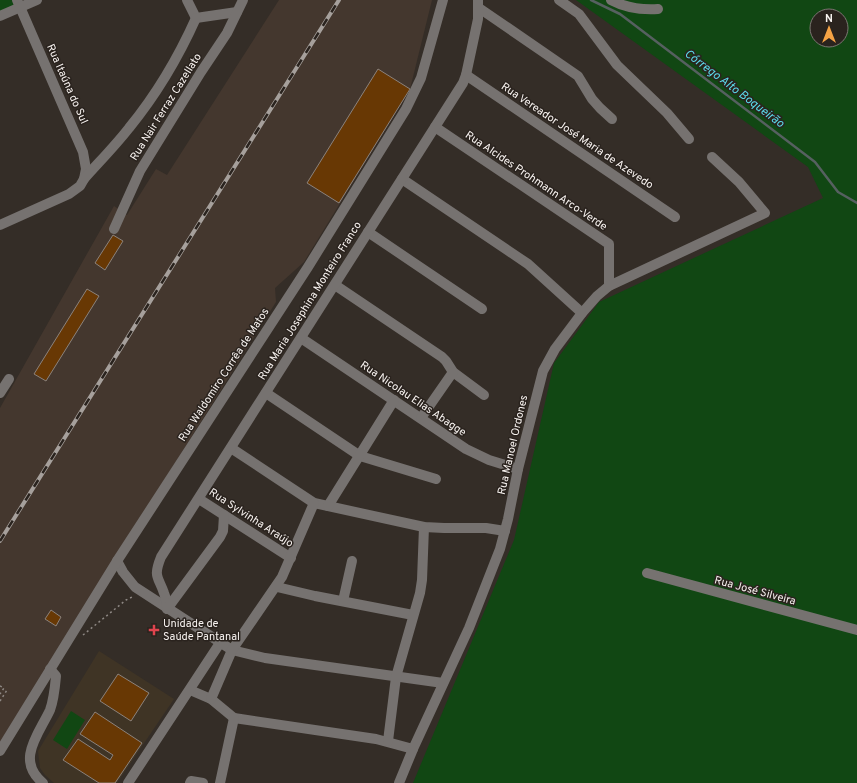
<svg xmlns="http://www.w3.org/2000/svg" width="857" height="783" viewBox="0 0 857 783" font-family="Overpass,sans-serif">
<style>
.built{fill:#44372e}
.education{fill:#3f3425}
.green{fill:#114713;fill-rule:evenodd}
.lines{fill:none;stroke-linecap:round;stroke-linejoin:round}
.stream{stroke:#566060;stroke-width:2.5}
.building{fill:#683804;stroke:#8b827c}
.path{stroke:#8e8884;stroke-width:1.5;stroke-dasharray:2 3;stroke-linecap:butt}
.street{stroke:#767270;stroke-width:10}
.rail-casing{stroke:#a6a09c;stroke-width:4}
.rail{stroke:#2a231e;stroke-width:2.5;stroke-dasharray:8;stroke-linecap:butt}
.health-dot{fill:#e0444e;stroke:#2a231e;stroke-width:1.5}
.labels{text-anchor:middle;dominant-baseline:central;stroke-width:3;stroke-linejoin:round;paint-order:stroke}
.street-label{font-size:11px;fill:#f8f3f0;stroke:#2a231e}
.poi-label{font-size:11px;fill:#f8f3f0;stroke:#2a231e;text-anchor:start}
.water-label{font-size:12px;font-style:italic;fill:#5adbea;stroke:#2a231e}
</style>
<rect width="100%" height="100%" fill="#342d27"/>
<polygon class="built" points="279,0 432,0 410,89 304,262 275,288 276,302 0,742 0,408 114,206 127,215 156,169 167,175"/>
<polygon class="education" points="99,651 174,699 117,783 54,783 45,775 40,768 38,751"/>
<g class="green">
<polygon points="0,0 12,0 14,6 0,12"/>
<path d="M576,0H857V783H413L514,540L554,363L599,302L823,198L808,167ZM817,16H841V40H817Z"/>
<polygon points="71,711 85,720 67,749 53,740"/>
</g>
<g class="lines">
<polyline class="stream" points="591,0 620,14 815,162 838,192 857,203"/>
</g>
<g class="building">
<polygon points="378,69 410,89 339,203 307,183"/>
<polygon points="113,235 123,241 105,270 95,263"/>
<polygon points="87,289 99,296 46,381 34,374"/>
<polygon points="51,610 61,617 56,626 45,619"/>
<polygon points="118,674 149,693 131,721 100,701"/>
<polygon points="95,712 142,743 115,783 99,783 63,760 78,739 110,760 113,755 80,734"/>
</g>
<g class="lines">
<g class="path">
<polyline points="83,635 126,600 132,597"/>
<polyline points="0,686 4,688 0,694"/>
<polyline points="0,701 7,690"/>
</g>
<g class="street">
<polyline points="17,0 83,152 86,169 84,179"/>
<polyline points="187,0 196,18 237,12"/>
<polyline points="559,0 579,14 617,65 667,113 689,139"/>
<path d="M611,0C626,8 642,10 658,9"/>
<polyline points="479,8 578,76 592,99 600,108 612,119"/>
<polyline points="0,16 37,0"/>
<polyline points="466,75 675,217"/>
<polyline points="435,127 609,244 609,286"/>
<polyline points="402,179 528,264 582,313"/>
<path d="M0,225L69,194L80,186L84,179C99,162 115,146 129,128C156,95 179,56 196,18"/>
<polyline points="114,229 140,171 201,72 227,33 243,0"/>
<polyline points="368,232 482,309"/>
<polyline points="335,285 442,357 446,361 453,372 484,395"/>
<polyline points="301,338 466,449 489,460 518,469"/>
<polyline points="0,393 9,379"/>
<polyline points="266,393 360,456 436,479"/>
<polyline points="421,418 453,372"/>
<polyline points="231,448 314,503 424,527 444,528 486,528 505,531"/>
<polyline points="199,499 291,558"/>
<polyline points="328,506 394,400"/>
<polyline points="117,561 123,572 135,587 232,650 265,658 443,683"/>
<polyline points="647,573 857,630"/>
<polyline points="277,587 315,596 413,615"/>
<polyline points="343,601 352,561"/>
<path d="M167,609C167,604 166,598 164,593C158,576 153,577 161,557L463,83L466,75L478,19V0"/>
<polyline points="167,609 220,537 223,531 224,515"/>
<polyline points="190,690 211,699 234,718 376,739 413,749"/>
<polyline points="211,699 232,650 282,577 314,503"/>
<polyline points="388,741 396,677 420,593 422,580 424,527"/>
<polyline points="0,751 117,561 308,267 406,109 421,78 443,0"/>
<path d="M43,783C15,760 39,734 50,710C54,699 55,687 56,676L50,669"/>
<polyline points="128,783 220,643"/>
<polyline points="190,783 191,781 203,783"/>
<polyline points="220,783 234,718"/>
<polyline points="399,783 413,749 469,628 500,549 508,519 518,469 543,371 555,349 582,313 597,296 609,286 765,213 739,182 712,157"/>
</g>
<defs>
<polyline id="rail" points="0,541 339,0"/>
</defs>
<use href="#rail" class="rail-casing"/>
<use href="#rail" class="rail"/>
</g>
<path class="health-dot" d="M152 624h4v4h4v4h-4v4h-4v-4h-4v-4h4z"/>
<g class="labels">
<g class="street-label">
<text transform="translate(67 84) rotate(66)">Rua Itaúna do Sul</text>
<text transform="translate(166 107) rotate(-58)">Rua Nair Ferraz Cazellato</text>
<text transform="translate(577 136) rotate(34)">Rua Vereador José Maria de Azevedo</text>
<text transform="translate(536 181) rotate(34)">Rua Alcides Prohmann Arco-Verde</text>
<text transform="translate(310 301) rotate(-58)">Rua Maria Josephina Monteiro Franco</text>
<text transform="translate(224 375) rotate(-57)">Rua Waldomiro Corrêa de Matos</text>
<text transform="translate(413 399) rotate(34)">Rua Nicolau Elias Abagge</text>
<text transform="translate(513 445) rotate(-77)">Rua Manoel Ordones</text>
<text transform="translate(251 518) rotate(33)">Rua Sylvinha Araújo</text>
<text transform="translate(755 591) rotate(15)">Rua José Silveira</text>
</g>
<g class="poi-label">
<text x="163" y="624">Unidade de<tspan x="163" dy="13">Saúde Pantanal</tspan></text>
</g>
<g class="water-label">
<text transform="translate(734 89) rotate(37)">Córrego Alto Boqueirão</text>
</g>
</g>
<g transform="translate(829 28)"><circle r="19" fill="#2a231e" stroke="#7c7672"/>
<path d="M0-3L7 15L0 10L-7 15Z" fill="#f5a345"/>
<text y="-6" font-size="11" font-weight="bold" text-anchor="middle" fill="#f8f3f0">N</text>
</g>
</svg>
